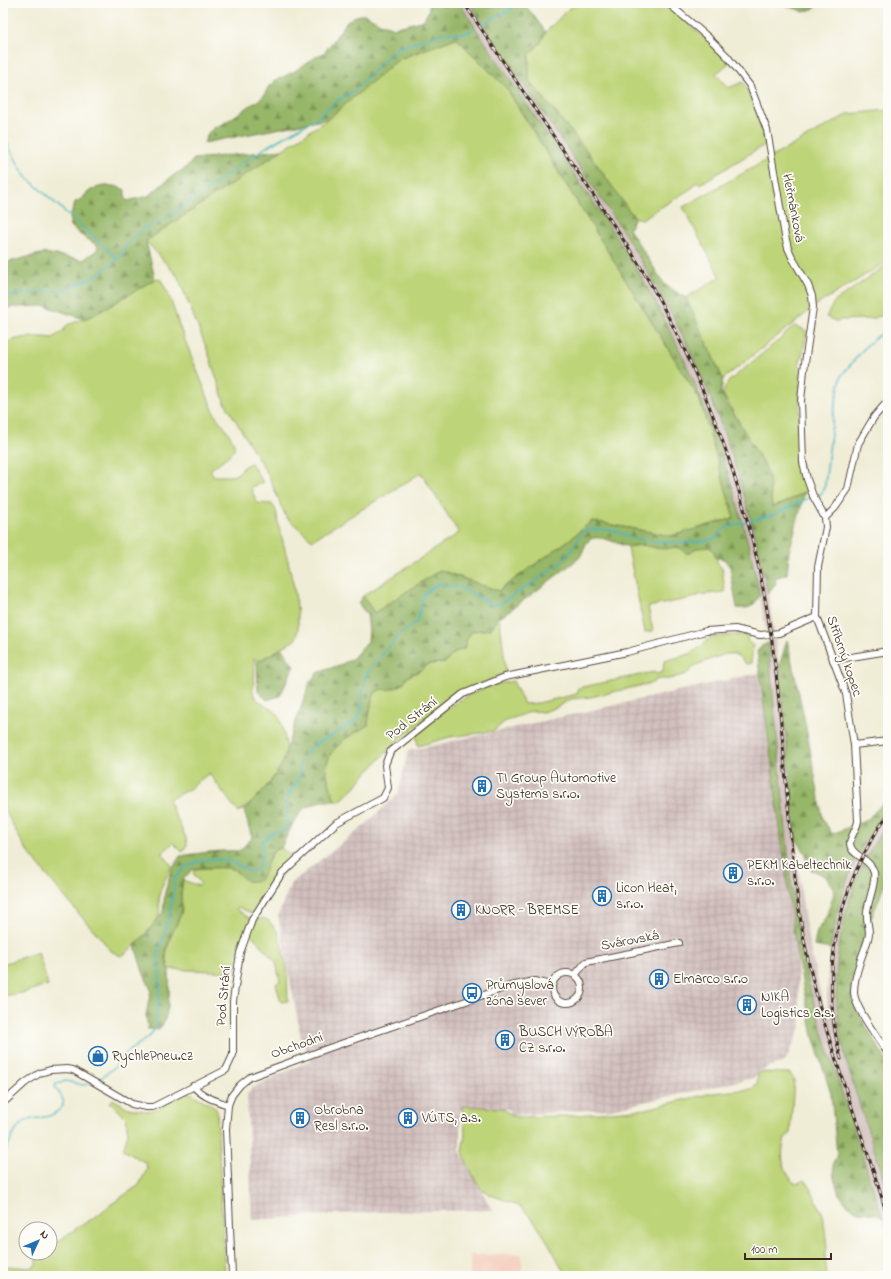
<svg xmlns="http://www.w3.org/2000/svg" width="891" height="1279" viewBox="0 0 891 1279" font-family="'Indie Flower',sans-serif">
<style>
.built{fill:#f5d2c2}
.industrial{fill:url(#industrial-grid)}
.railway{fill:#d1bfbd}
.green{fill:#bed478;stroke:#7c7f4b}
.forest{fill:url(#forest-firs);stroke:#687043}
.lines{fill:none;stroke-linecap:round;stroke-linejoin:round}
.stream{stroke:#48b5c4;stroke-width:1.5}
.minor-casing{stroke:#56473a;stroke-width:8}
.minor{stroke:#fff;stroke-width:6}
.rail-casing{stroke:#3b2a1e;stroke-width:3}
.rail{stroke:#fdfcf7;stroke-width:1.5;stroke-dasharray:4.5;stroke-linecap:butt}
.labels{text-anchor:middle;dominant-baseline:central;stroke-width:3.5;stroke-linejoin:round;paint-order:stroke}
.street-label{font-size:14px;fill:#3b2a1e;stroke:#fdfcf7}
.poi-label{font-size:14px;fill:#3b2a1e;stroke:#fdfcf7;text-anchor:start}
</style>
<defs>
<pattern id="industrial-grid" width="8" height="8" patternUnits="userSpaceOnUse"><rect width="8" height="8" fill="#d1bfbd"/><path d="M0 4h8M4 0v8" fill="none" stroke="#b4a4a2"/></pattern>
<pattern id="forest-firs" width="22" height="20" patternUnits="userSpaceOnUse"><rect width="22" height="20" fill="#96b668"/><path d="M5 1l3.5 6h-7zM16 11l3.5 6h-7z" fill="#7c9455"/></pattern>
</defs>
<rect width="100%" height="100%" fill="#fdfcf7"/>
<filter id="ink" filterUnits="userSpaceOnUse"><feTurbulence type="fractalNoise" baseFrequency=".025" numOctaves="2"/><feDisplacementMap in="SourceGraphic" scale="8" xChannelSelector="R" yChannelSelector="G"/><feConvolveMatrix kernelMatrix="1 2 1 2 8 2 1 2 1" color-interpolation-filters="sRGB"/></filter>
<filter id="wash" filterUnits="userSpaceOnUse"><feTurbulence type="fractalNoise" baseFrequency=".012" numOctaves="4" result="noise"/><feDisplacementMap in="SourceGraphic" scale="16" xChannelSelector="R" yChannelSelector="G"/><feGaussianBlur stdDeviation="0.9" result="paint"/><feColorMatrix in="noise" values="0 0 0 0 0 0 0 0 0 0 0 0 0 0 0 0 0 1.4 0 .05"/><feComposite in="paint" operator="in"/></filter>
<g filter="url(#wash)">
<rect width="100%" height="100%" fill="#f0edd7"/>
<polygon class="built" points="522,1254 522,1276 470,1276 470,1255"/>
<polygon class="industrial" points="759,673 796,951 801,1027 785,1062 767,1067 754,1078 611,1109 512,1115 510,1113 509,1109 503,1109 494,1107 462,1106 462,1110 460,1111 460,1151 492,1210 373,1212 252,1220 247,1093 250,1091 251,1088 311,1060 301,1038 278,916 291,883 363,827 398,794 408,751"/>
<polygon class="railway" points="459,3 469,3 634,249 662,295 680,331 698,368 724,431 742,484 751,518 759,550 768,594 779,667 799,872 804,915 811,953 818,983 825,1011 829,1021 827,997 828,968 830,949 839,906 847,880 857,856 874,826 888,807 888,822 865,859 855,883 847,908 838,950 836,969 836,997 842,1047 849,1071 888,1192 888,1236 874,1190 827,1046 809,985 802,955 796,917 790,873 767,635 751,552 733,487 725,460 705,407 690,372 654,300 627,253"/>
<g class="green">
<polygon points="583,3 658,3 672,10 703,36 729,63 716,74 728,88 743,82 753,103 766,144 700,184 698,182 694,184 692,188 642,219 635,217 628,209 590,155 529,80 529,55 541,42 546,32 569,8"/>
<polygon points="456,38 507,89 700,400 734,518 671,536 592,521 569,540 498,591 440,570 374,613 363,596 459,533 421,473 312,540 286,517 268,475 224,401 208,352 178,277 146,241 328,119 399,59"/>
<polygon points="888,110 888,261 818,304 723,379 686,298 720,277 683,207 848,114"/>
<polygon points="888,264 888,308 884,315 869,319 840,320 838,322 826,317 834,302"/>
<path d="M155,279H158L161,280L169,295L180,328L215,415L228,432L234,443V450L229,455L210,470L214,476H233L241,471L244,466L251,463L263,482L251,487L252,491L257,503L272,504C278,510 277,520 279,527C285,550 306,621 295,640L260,660H256L254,658C254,665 255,672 254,680C254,683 252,688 253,692C255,704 273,706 279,716C282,723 288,749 286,755C281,771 254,804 240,811H237L209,773L189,789L168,800L186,838L187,845L182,852L173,843L162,853L172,866C167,876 160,887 159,897C159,904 160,910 159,916C156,925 130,952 121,956L111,951L99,936L79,914L44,872L26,849L15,830L3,805V344C19,336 36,336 53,338L63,331L67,325L96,314Z"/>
<polygon points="794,326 801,328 807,332 803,352 799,364 801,368 798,451 801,468 808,490 784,503 772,507 769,479 765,468 723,394 725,387 729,381 779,340"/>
<polygon points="644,545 666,549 673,547 680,548 691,553 696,548 709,547 714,551 718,564 722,568 725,592 698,595 697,597 648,607 653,631 645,632 628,548 633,546"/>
<path d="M497,620L500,621L506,672L492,679L470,688L460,694L398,740L360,780L356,786L340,801H337L334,798L328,779L326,769L328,760L331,753L345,739L368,725C368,720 372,697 375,693C380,687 389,690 395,688C401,685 402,683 406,678C408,677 429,664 430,664C435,663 440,663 445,663L456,651L464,649L467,639L472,631L491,629Z"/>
<path d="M737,635L748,636L747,640L753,646L751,663L746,664L738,656L733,654H725L696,665L686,674L669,679H658L652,683L591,697L571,699L557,707L543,712L533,711L513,718L504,722L494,731L450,737L418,746L416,734C440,714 464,693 495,685C501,683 507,682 513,681L524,704L538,703L577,694L578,688L654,672L656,674L663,672L664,661L690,654L700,647L707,640L712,637Z"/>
<path d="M281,848L294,858L253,914L238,907L236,909L251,919L243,934L234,972L169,969L166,955L172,932L181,914L182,908L181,896L183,880L199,886L201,884L193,873L195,869L227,867L233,869L247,881C253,876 262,871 267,864C271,858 272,849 281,848Z"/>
<polygon points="261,918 268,920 278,932 287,968 288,1001 281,1002 276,984 280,981 276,962 249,932 257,921"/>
<polygon points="38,952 48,985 22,993 3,996 3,964"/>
<path d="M760,1072L790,1073L794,1080L790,1134L785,1138C781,1154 781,1164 790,1178C794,1185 799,1184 805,1180L807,1182L823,1214L827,1247L825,1257L827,1276H566C554,1253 543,1230 525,1211C514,1200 497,1200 484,1191C478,1188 464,1159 463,1151C462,1145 465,1139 465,1133C465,1124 463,1115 462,1106L502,1108L513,1116L517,1117L566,1116L646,1109L712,1093L752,1089L757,1083L758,1075Z"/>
<polygon points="188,1092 214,1106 217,1111 225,1276 3,1276 3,1266 30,1268 36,1265 36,1257 42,1253 50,1253 50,1248 78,1227 94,1218 110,1205 139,1185 147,1169 146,1163 123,1150 128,1133 126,1118 110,1102 113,1099 128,1108 147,1111 158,1109 173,1099"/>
</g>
<g class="forest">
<path d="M429,3H459C497,60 535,117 574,174C602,215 631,257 655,301C706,396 738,490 760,595C753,607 751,609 737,608L730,567L724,559L716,558L714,551L709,547L696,548L691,553H685C684,551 683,549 681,548C675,545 670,549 665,549C652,549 643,542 629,547C620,545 603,536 594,538C583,540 585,553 578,559C551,580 524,600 497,620L491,629L472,631L467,639L464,649C456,651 450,655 445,663L428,664L421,670L407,677L402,685L388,690L381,689L375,693L371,704L368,725L345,739L331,753L328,760L326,769L328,779L334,798L337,801H322L303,809L292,825L281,848C264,849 270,879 254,882C245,884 240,873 234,870C229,867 199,867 194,869C190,871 186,877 183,880C182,885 181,890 181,895C181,902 183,907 181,914C176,927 167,940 166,954C165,959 168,965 169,970C170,983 170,1021 159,1029H148L146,1015L151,990L143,972L135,946L153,925L163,912L165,892L172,869L180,856C201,853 219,850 239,851L252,838L244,810C259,795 285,771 286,749L310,682L317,673L342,664L352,659L368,641L369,630L367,615L358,603L363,596L374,613L440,570L498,591L569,540L592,521L671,536L734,518L700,400L507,89L456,38L399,59L328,119L204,143L208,133L216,126H220L263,97L269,86L274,81L295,71L314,58L325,52L346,23L353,17L360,15H366L380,23L394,28L424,20L429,10Z"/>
<path d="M469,3H528L526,6L546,32L541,42L529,55V80L590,155L628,209L635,217L629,229L665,285L686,298L723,379L721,392L728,406L736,417L766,468L769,479L772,507L784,503L805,492L789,552L787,574L775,578L776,583L768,594C747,490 714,388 661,295C635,248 604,203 574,159C539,107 504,55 469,3Z"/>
<path d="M743,3H817L815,8L804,12C785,3 764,4 743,3Z"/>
<path d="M282,150L146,241L155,279L96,314L84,319L45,306L3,308V263L45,253L83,260L97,250L98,246L78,233L70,225V218L75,202C82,200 85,194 91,190C100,185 117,184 125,190V196L127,201L148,196L174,175L186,168L194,159Z"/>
<polygon points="787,640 804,717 823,819 832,834 867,820 888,798 888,807 864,843 847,880 839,906 830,949 814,946 817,931 826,917 835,891 826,877 819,873 811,870 806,864 806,854 796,839 779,667"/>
<polygon points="768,643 790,873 796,917 802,955 809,985 827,1046 883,1219 878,1214 859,1212 848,1205 839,1194 834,1178 833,1164 837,1154 831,1094 813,1036 796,951 758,659 757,651 760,647"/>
<polygon points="282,649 294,666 280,696 267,700 258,691 257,662"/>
<path d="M888,822V865L886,868V881L865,934L851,990L855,1008L888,1063V1192C879,1163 869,1135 860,1106C854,1086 847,1067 843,1047C825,971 843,885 888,822Z"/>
</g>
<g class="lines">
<g class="stream">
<polyline points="483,24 512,9 516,3"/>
<polyline points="3,136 25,176 118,259"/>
<polyline points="3,296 64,290 94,277 118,259 128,243 143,229 164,219 215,184 244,162 268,146 317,118 335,102 354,91 395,49 443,33 466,33 474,29"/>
<polyline points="816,496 821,494 825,485 833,416 841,376 867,345 887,329 888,326"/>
<polyline points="303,756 313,745 338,732 355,721 361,711 365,677 370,669 400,634 417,622 423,596 431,588 439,584 462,588 492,605 501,603 536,581 560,563 569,553 582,533 587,529 612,530 633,538 654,541 677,543 705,541 717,537 727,527 773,515 811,497"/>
<polyline points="97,1081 115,1067 125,1054 150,1036 155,1028 160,987 158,956 169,918 175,878 186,867 199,861 213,859 230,861 249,871 258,870 263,850 262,841 273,832 283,831 287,826 287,800 288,795 298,781 301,760"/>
<path d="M3,1158C7,1147 13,1132 22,1123C30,1115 49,1122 61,1108C63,1106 64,1103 63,1100C62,1095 57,1091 55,1087L56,1084L66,1081L83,1085L92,1083"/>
</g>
</g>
</g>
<g filter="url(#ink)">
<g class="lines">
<defs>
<g id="minor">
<path d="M668,3L709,38L727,56L750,86L767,130L785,236L788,248L793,259L808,285L812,296L813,307L804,370L801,401L803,462L807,479L813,496L825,518L826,527L818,567L817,617L846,694L854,745L858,821C857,829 851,835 850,843C850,856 871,858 874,873C876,884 868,900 867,912C866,919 869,926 869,933C869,941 862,954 860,962C857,971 854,983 854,992C854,1007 879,1040 888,1053"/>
<polyline points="825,518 835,508 848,489 858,444 874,417 888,401"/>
<polyline points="833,660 888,651"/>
<polyline points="854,745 888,741"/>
<circle cx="567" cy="988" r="15"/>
<polyline points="575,975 586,962 679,943"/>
<path d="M193,1086C203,1097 214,1100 228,1105"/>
<polyline points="3,1103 25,1083 40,1073 50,1070 67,1069 73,1070 132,1104 146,1107 153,1107 226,1070 233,1055 233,1001 240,953 252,920 282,873 336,823 383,798 388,788 385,765 390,752 463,694 505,677 627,652 706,631 735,629 760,635 771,634 779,633 817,617"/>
<polyline points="232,1276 226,1129 228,1105 232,1095 240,1085 250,1077 326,1049 510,986 535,981 551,985"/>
</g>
</defs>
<use href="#minor" class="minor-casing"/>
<use href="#minor" class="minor"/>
<defs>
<g id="rail">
<path d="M464,3C498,54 532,105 567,156C598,203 632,249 659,299C682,342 702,386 719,431C743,497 761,565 771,635C785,728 786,823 800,916C815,1020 859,1118 888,1218"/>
<path d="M841,1059C818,974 838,885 888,814"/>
</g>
</defs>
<use href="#rail" class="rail-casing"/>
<use href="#rail" class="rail"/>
</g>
</g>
<defs>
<symbol id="building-ring" viewBox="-11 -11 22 22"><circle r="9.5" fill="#fdfcf7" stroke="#1f6fb2" stroke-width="1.5"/><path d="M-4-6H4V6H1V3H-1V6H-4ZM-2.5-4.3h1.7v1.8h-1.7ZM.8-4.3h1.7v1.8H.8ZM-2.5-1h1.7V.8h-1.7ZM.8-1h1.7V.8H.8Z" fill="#1f6fb2"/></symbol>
<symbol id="bus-ring" viewBox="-11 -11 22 22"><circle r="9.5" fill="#fdfcf7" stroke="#1f6fb2" stroke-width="1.5"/><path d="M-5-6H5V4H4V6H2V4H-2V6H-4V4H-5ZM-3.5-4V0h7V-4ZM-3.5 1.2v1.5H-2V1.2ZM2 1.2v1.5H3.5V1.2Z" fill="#1f6fb2"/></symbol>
<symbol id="shop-ring" viewBox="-11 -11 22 22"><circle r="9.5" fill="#fdfcf7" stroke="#1f6fb2" stroke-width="1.5"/><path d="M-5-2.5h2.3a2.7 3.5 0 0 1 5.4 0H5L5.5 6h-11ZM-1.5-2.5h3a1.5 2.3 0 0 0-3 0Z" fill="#1f6fb2"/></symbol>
</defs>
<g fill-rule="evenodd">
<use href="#building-ring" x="471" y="775" width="22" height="22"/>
<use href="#building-ring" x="722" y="862" width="22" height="22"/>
<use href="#building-ring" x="591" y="885" width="22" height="22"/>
<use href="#building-ring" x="450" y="899" width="22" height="22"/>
<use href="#building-ring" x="648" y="968" width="22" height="22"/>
<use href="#bus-ring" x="461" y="982" width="22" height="22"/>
<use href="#building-ring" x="736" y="994" width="22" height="22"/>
<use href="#building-ring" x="494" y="1029" width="22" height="22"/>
<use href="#shop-ring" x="87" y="1045" width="22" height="22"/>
<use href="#building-ring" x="289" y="1107" width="22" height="22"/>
<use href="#building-ring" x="397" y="1107" width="22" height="22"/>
</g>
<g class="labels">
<g class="street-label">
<text transform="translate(793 208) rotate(79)">Heřmánková</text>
<text transform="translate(844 656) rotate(71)">Stříbrný kopec</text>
<text transform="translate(412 719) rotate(-38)">Pod Strání</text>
<text transform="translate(630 941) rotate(-11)">Svárovská</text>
<text transform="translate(224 996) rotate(-85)">Pod Strání</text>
<text transform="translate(297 1046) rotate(-19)">Obchodní</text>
</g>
<g class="poi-label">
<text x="496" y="778">TI Group Automotive<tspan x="496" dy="16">Systems s.r.o.</tspan></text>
<text x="747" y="865">PEKM Kabeltechnik<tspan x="747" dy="16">s.r.o.</tspan></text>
<text x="616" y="888">Licon Heat,<tspan x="616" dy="16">s.r.o.</tspan></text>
<text x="475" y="910">KNORR - BREMSE</text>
<text x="673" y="979">Elmarco s.r.o</text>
<text x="486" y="985">Průmyslová<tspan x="486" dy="16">zóna sever</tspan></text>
<text x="761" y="997">NIKA<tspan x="761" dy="16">Logistics a.s.</tspan></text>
<text x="519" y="1032">BUSCH VÝROBA<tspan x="519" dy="16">CZ s.r.o.</tspan></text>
<text x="112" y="1056">RychlePneu.cz</text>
<text x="314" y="1110">Obrobna<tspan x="314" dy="16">Resl s.r.o.</tspan></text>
<text x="422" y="1118">VÚTS, a.s.</text>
</g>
</g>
<rect width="891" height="1279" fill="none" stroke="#fdfcf7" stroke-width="16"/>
<g transform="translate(38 1241) rotate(46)"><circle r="19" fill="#fdfcf7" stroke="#afa8a0"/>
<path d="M0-3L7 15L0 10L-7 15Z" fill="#1f6fb2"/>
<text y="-6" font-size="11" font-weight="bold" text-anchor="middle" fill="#3b2a1e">N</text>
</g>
<path d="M745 1253v6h86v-6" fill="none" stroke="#3b2a1e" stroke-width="2"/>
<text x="751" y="1253" font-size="12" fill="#3b2a1e" stroke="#fdfcf7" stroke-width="3" paint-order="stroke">100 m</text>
</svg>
